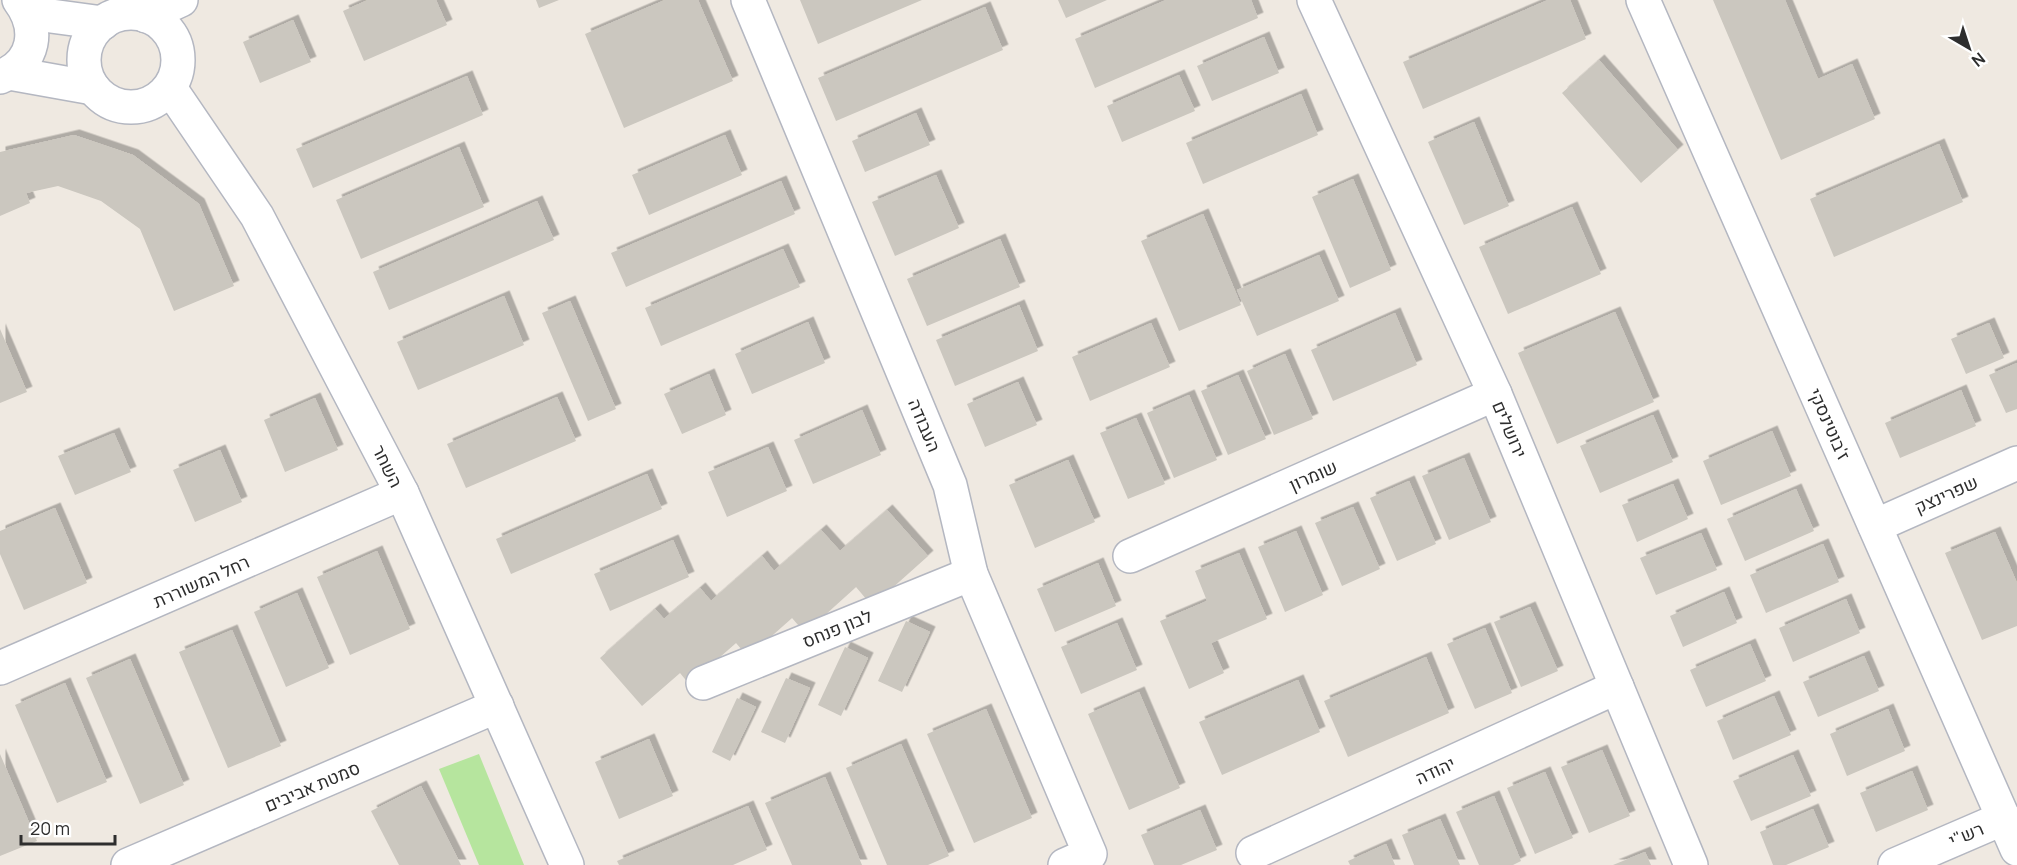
<svg xmlns="http://www.w3.org/2000/svg" width="2017" height="865" viewBox="0 0 2017 865" font-family="Manrope,Heebo,sans-serif">
<style>
.green{fill:#b6e59e}
.building{fill:#cbc7bf;filter:url(#shadow)}
.lines{fill:none;stroke-linecap:round;stroke-linejoin:round}
.minor-casing{stroke:#b4b7c1;stroke-width:36}
.tertiary-casing{stroke:#b4b7c1;stroke-width:36}
.minor{stroke:#fff;stroke-width:33}
.tertiary{stroke:#fff;stroke-width:33}
.labels{text-anchor:middle;dominant-baseline:central;stroke-width:6;stroke-linejoin:round;paint-order:stroke}
.street-label{font-size:18px;fill:#2e2e2e;stroke:#fff}
</style>
<defs>
<filter id="shadow"><feDropShadow dx="5.5" dy="-5.5" stdDeviation="0" flood-color="#0004"/></filter>
</defs>
<rect width="100%" height="100%" fill="#efe9e1"/>
<polygon class="green" points="479,754 524,865 479,865 439,769"/>
<g class="building">
<polygon points="368,0 436,0 447,25 364,61 343,11"/>
<polygon points="536,0 559,0 539,8"/>
<polygon points="665,0 698,0 733,81 624,128 585,34"/>
<polygon points="800,0 922,0 818,44"/>
<polygon points="1058,0 1107,0 1066,18"/>
<polygon points="1166,0 1251,0 1258,18 1095,88 1075,39"/>
<polygon points="1548,0 1570,0 1586,39 1423,109 1403,62"/>
<polygon points="1713,0 1785,0 1818,79 1852,64 1875,119 1781,160"/>
<polygon points="985,7 1003,50 836,121 818,78"/>
<polygon points="293,20 311,62 260,83 243,42"/>
<polygon points="1264,37 1279,73 1212,101 1197,66"/>
<polygon points="1599,60 1678,150 1641,183 1562,93"/>
<polygon points="1179,75 1195,111 1122,142 1107,106"/>
<polygon points="467,76 483,115 313,188 296,149"/>
<polygon points="1301,94 1318,135 1203,184 1186,143"/>
<polygon points="916,113 930,145 865,172 852,141"/>
<polygon points="1474,122 1509,206 1464,225 1428,142"/>
<polygon points="74,135 133,155 199,204 234,286 174,311 140,229 101,201 58,186 26,193 30,203 0,216 0,152"/>
<polygon points="725,135 742,175 649,215 632,175"/>
<polygon points="1939,144 1963,202 1834,257 1810,199"/>
<polygon points="459,147 484,207 361,259 336,200"/>
<polygon points="936,175 959,228 895,256 872,202"/>
<polygon points="1353,179 1391,270 1350,288 1312,197"/>
<polygon points="781,181 795,214 626,287 611,253"/>
<polygon points="537,201 554,240 389,310 373,272"/>
<polygon points="1572,207 1601,274 1508,314 1479,247"/>
<polygon points="1203,214 1241,305 1179,331 1141,241"/>
<polygon points="1000,239 1020,287 927,326 907,279"/>
<polygon points="783,249 800,287 661,346 645,308"/>
<polygon points="1319,255 1339,301 1257,336 1237,290"/>
<polygon points="504,296 524,345 418,390 397,342"/>
<polygon points="570,301 616,409 588,421 542,313"/>
<polygon points="1019,305 1038,351 955,386 936,340"/>
<polygon points="1615,312 1654,402 1557,444 1518,353"/>
<polygon points="1395,313 1417,365 1333,401 1311,350"/>
<polygon points="808,322 825,363 752,394 735,354"/>
<polygon points="1151,323 1170,367 1090,401 1072,357"/>
<polygon points="1989,323 2004,358 1966,374 1951,339"/>
<polygon points="0,329 27,392 0,403"/>
<polygon points="1285,354 1313,419 1274,435 1247,371"/>
<polygon points="2017,363 2017,409 2006,413 1989,375"/>
<polygon points="709,374 726,415 682,434 664,394"/>
<polygon points="1238,375 1266,439 1228,455 1201,391"/>
<polygon points="1018,382 1037,425 985,447 967,404"/>
<polygon points="1961,390 1976,426 1900,458 1885,423"/>
<polygon points="1189,395 1217,460 1174,478 1147,413"/>
<polygon points="557,397 576,441 466,488 447,444"/>
<polygon points="315,398 338,450 285,472 264,420"/>
<polygon points="862,410 881,455 813,484 794,440"/>
<polygon points="1653,415 1673,462 1600,493 1580,446"/>
<polygon points="1136,418 1165,484 1128,499 1100,433"/>
<polygon points="1772,431 1791,476 1721,505 1703,461"/>
<polygon points="114,433 131,472 75,495 58,456"/>
<polygon points="768,447 787,491 727,517 708,472"/>
<polygon points="220,450 242,502 195,522 173,470"/>
<polygon points="1464,458 1491,522 1449,540 1422,476"/>
<polygon points="1068,460 1095,522 1035,548 1009,485"/>
<polygon points="647,474 662,509 511,574 496,539"/>
<polygon points="1409,481 1436,544 1397,561 1370,498"/>
<polygon points="1673,484 1688,519 1637,542 1622,505"/>
<polygon points="1796,489 1814,531 1745,561 1727,519"/>
<polygon points="1353,507 1380,569 1342,586 1315,523"/>
<polygon points="55,508 87,583 24,610 0,554 0,531"/>
<polygon points="887,510 928,556 872,606 856,587 805,633 792,618 748,657 736,643 689,684 680,673 642,706 600,658 655,609 664,619 700,588 711,601 762,556 774,571 821,530 840,551"/>
<polygon points="1296,531 1323,595 1285,612 1258,547"/>
<polygon points="1995,532 2017,583 2017,626 1982,640 1945,553"/>
<polygon points="1701,533 1717,570 1656,595 1640,558"/>
<polygon points="673,540 689,577 610,611 594,574"/>
<polygon points="1823,544 1839,582 1766,613 1750,575"/>
<polygon points="377,551 410,629 350,655 317,577"/>
<polygon points="1239,553 1267,619 1211,643 1224,673 1189,689 1160,621 1207,601 1195,571"/>
<polygon points="1098,563 1116,606 1055,632 1037,589"/>
<polygon points="1724,592 1737,623 1683,647 1670,616"/>
<polygon points="297,593 329,668 286,687 254,612"/>
<polygon points="1846,599 1860,633 1793,662 1779,628"/>
<polygon points="1530,607 1558,671 1521,687 1494,622"/>
<polygon points="906,621 930,632 902,692 878,681"/>
<polygon points="1117,623 1137,670 1081,694 1061,647"/>
<polygon points="1485,628 1512,693 1475,709 1447,644"/>
<polygon points="232,630 281,746 228,768 179,652"/>
<polygon points="1750,644 1766,681 1706,707 1690,670"/>
<polygon points="845,647 868,658 841,716 818,705"/>
<polygon points="1864,656 1879,691 1818,717 1803,682"/>
<polygon points="1426,657 1449,713 1348,757 1324,701"/>
<polygon points="130,659 184,785 140,804 86,678"/>
<polygon points="786,678 810,688 785,743 761,732"/>
<polygon points="1298,680 1320,732 1222,775 1199,722"/>
<polygon points="65,683 107,782 57,803 15,705"/>
<polygon points="1139,692 1180,788 1129,810 1088,714"/>
<polygon points="1774,696 1791,735 1733,760 1717,721"/>
<polygon points="737,698 756,707 730,761 712,752"/>
<polygon points="986,709 1032,818 974,843 927,734"/>
<polygon points="1888,709 1905,751 1847,776 1830,734"/>
<polygon points="649,739 673,796 619,819 595,762"/>
<polygon points="901,744 949,856 928,865 887,865 846,768"/>
<polygon points="1602,750 1630,816 1589,833 1561,767"/>
<polygon points="0,754 37,841 0,856"/>
<polygon points="1793,755 1811,796 1751,821 1733,781"/>
<polygon points="1912,771 1928,810 1876,832 1860,793"/>
<polygon points="1545,772 1573,838 1535,854 1507,788"/>
<polygon points="825,777 862,865 792,865 765,803"/>
<polygon points="421,786 461,865 399,865 371,811"/>
<polygon points="1494,796 1521,861 1513,865 1479,865 1456,812"/>
<polygon points="748,806 767,850 733,865 619,865 617,861"/>
<polygon points="1813,809 1829,847 1786,865 1773,865 1760,832"/>
<polygon points="1200,810 1217,850 1181,865 1154,865 1141,835"/>
<polygon points="1440,819 1460,865 1414,865 1402,835"/>
<polygon points="1386,844 1395,865 1350,865 1348,861"/>
<polygon points="1645,852 1651,865 1613,865"/>
</g>
<g class="lines">
<defs>
<g id="minor">
<polyline points="748,0 950,485 971,574 1090,854 1065,865"/>
<polyline points="1314,0 1495,394 1691,865"/>
<polyline points="1875,526 2017,463"/>
<polyline points="1130,556 1495,394"/>
<polyline points="0,668 402,493"/>
<polyline points="703,683 971,574"/>
<polyline points="1253,853 1617,687"/>
<polyline points="128,865 497,706"/>
<polyline points="1895,865 2004,818"/>
</g>
<g id="tertiary">
<polyline points="1643,0 2017,849"/>
<polyline points="28,13 103,23"/>
<circle cx="131" cy="60" r="47"/>
<polyline points="146,16 181,0"/>
<polyline points="9,73 93,88"/>
<path d="M0,77C36,63 40,28 19,0"/>
<polyline points="170,88 257,216 402,493 567,865"/>
</g>
</defs>
<use href="#minor" class="minor-casing"/>
<use href="#tertiary" class="tertiary-casing"/>
<use href="#minor" class="minor"/>
<use href="#tertiary" class="tertiary"/>
</g>
<g class="labels">
<g class="street-label">
<text transform="translate(1830 424) rotate(66)">ז'בוטינסקי</text>
<text transform="translate(925 425) rotate(67)">העבודה</text>
<text transform="translate(1510 429) rotate(67)">ירושלים</text>
<text transform="translate(388 466) rotate(63)">השחר</text>
<text transform="translate(1313 475) rotate(-24)">שומרון</text>
<text transform="translate(1946 494) rotate(-24)">שפרינצק</text>
<text transform="translate(201 581) rotate(-24)">רחל המשוררת</text>
<text transform="translate(837 628) rotate(-22)">לבון פנחס</text>
<text transform="translate(1435 770) rotate(-25)">יהודה</text>
<text transform="translate(312 786) rotate(-23)">סמטת אביבים</text>
<text transform="translate(1966 834) rotate(-23)">רש"י</text>
</g>
</g>
<g transform="translate(1969 48) rotate(141)" stroke="#ffffff" stroke-width="4.5" paint-order="stroke">
<path d="M0-4.5L10 22L0 15L-10 22Z" fill="#2e2e2e"/>
<text y="-9" font-size="16" font-weight="bold" text-anchor="middle" fill="#2e2e2e">N</text>
</g>
<path d="M21 835v9h94v-9" fill="none" stroke="#2e2e2e" stroke-width="3"/>
<text x="30" y="835" font-size="18" fill="#2e2e2e" stroke="#ffffff" stroke-width="4.5" paint-order="stroke">20 m</text>
</svg>
